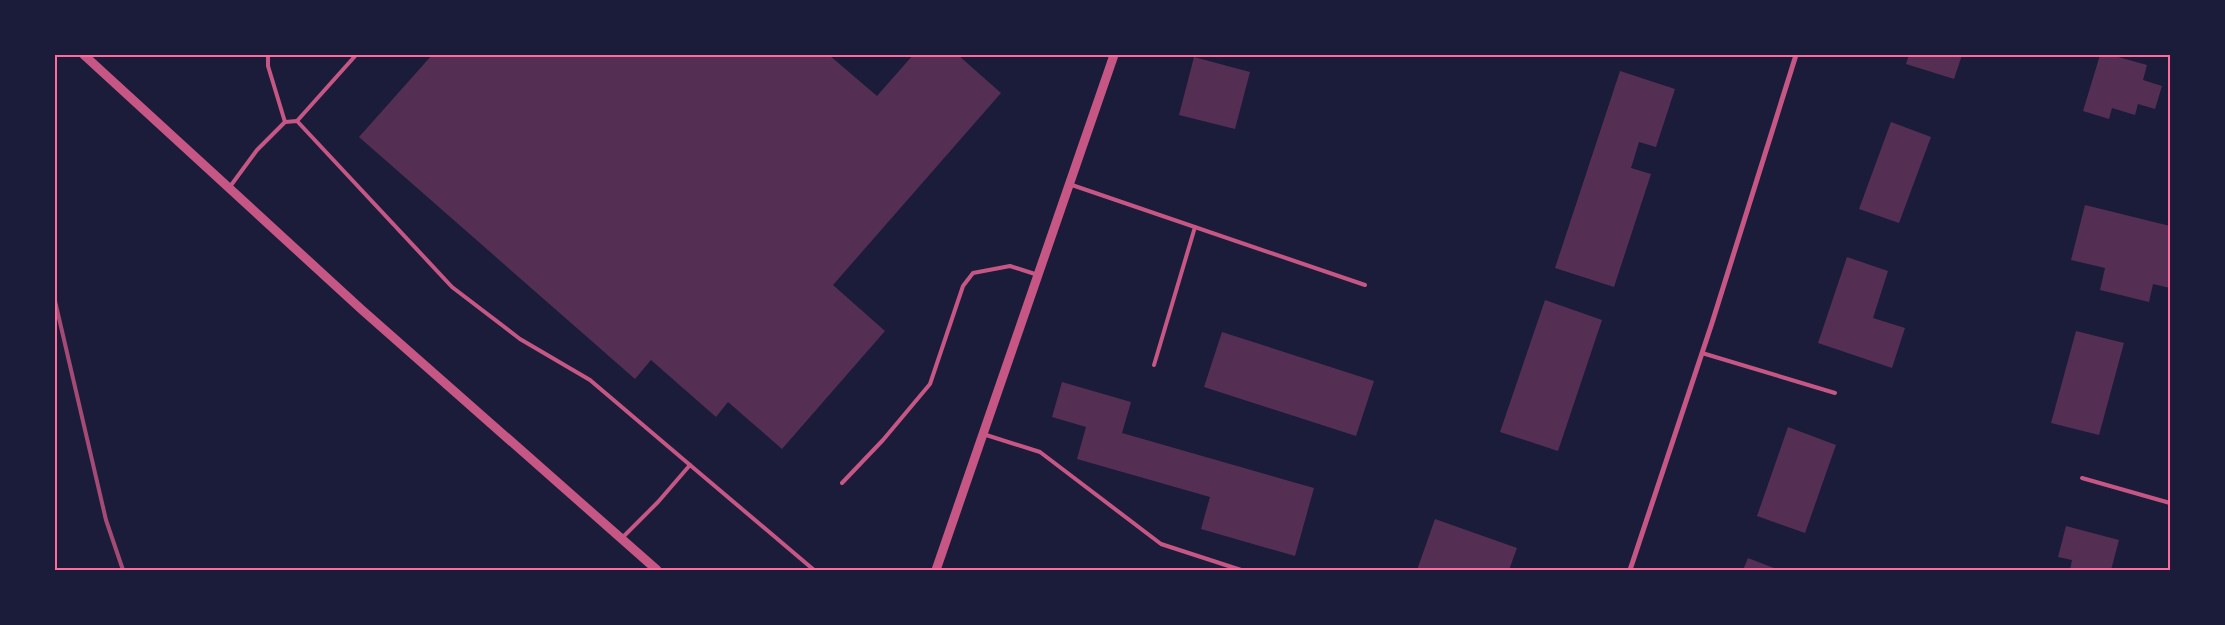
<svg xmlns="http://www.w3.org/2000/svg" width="2225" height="625" viewBox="0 0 2225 625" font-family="'Sofia Sans Condensed',sans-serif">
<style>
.building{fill:#542f53}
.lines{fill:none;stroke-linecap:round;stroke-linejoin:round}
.service{stroke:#c65784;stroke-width:4}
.minor{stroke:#c65784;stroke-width:5}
.tertiary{stroke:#c65784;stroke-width:9}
.rail{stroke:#a44b75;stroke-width:4}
.neatline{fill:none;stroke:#ff6b9d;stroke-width:2}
</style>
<rect width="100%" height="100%" fill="#1b1b3a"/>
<g class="building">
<polygon points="432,55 829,55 877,96 913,55 958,55 1001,93 833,285 885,331 782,449 728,402 716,417 651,360 635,379 359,137"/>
<polygon points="1909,55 1962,55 1954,79 1906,64"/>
<polygon points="2100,55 2111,55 2147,65 2143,80 2162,86 2155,109 2138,104 2135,115 2112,108 2109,119 2083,111"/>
<polygon points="1194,57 1250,72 1235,129 1179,115"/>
<polygon points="1620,71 1675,89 1656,147 1639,142 1631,168 1651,174 1614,287 1555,268"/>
<polygon points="1891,122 1931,137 1899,223 1859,209"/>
<polygon points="2085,205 2170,226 2170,288 2153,284 2149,302 2100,290 2105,268 2071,260"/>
<polygon points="1847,257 1888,271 1873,318 1905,328 1892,368 1818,343"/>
<polygon points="1545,300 1602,320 1558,451 1500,432"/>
<polygon points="2076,331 2124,343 2099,435 2051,423"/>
<polygon points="1222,332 1374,381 1356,436 1204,387"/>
<polygon points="1062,382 1131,402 1122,433 1314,488 1295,556 1201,529 1210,497 1077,459 1086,427 1052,417"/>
<polygon points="1788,427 1836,445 1805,533 1757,516"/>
<polygon points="1435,519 1517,548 1509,570 1417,570"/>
<polygon points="2066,526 2119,540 2111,570 2070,570 2072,560 2058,557"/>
<polygon points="1748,558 1779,570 1743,570"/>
</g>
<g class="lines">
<g class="service">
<polyline points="268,55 268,66 285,122"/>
<polyline points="297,121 356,55"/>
<polyline points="1069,184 1365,285"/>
<polyline points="229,188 257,150 285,122 297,121 452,287 520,339 590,380 690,465"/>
<polyline points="1702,353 1835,393"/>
<polyline points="1154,365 1195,227"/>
<polyline points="983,434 1040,452 1161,544 1241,570"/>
<polyline points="2082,478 2170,503"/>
<polyline points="842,483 883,440 930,384 963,286 973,273 1010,266 1038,275"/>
<polyline points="622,538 658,502 690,465 814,570"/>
</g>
<polyline class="minor" points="1630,570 1712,323 1796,55"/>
<g class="tertiary">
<polyline points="84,55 361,309 657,570"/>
<polyline points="936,570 1114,55"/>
</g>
<polyline class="rail" points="55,301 106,520 123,570"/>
</g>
<rect width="2225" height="625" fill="none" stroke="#1b1b3a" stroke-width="112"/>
<rect x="56" y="56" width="2113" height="513" class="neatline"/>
</svg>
